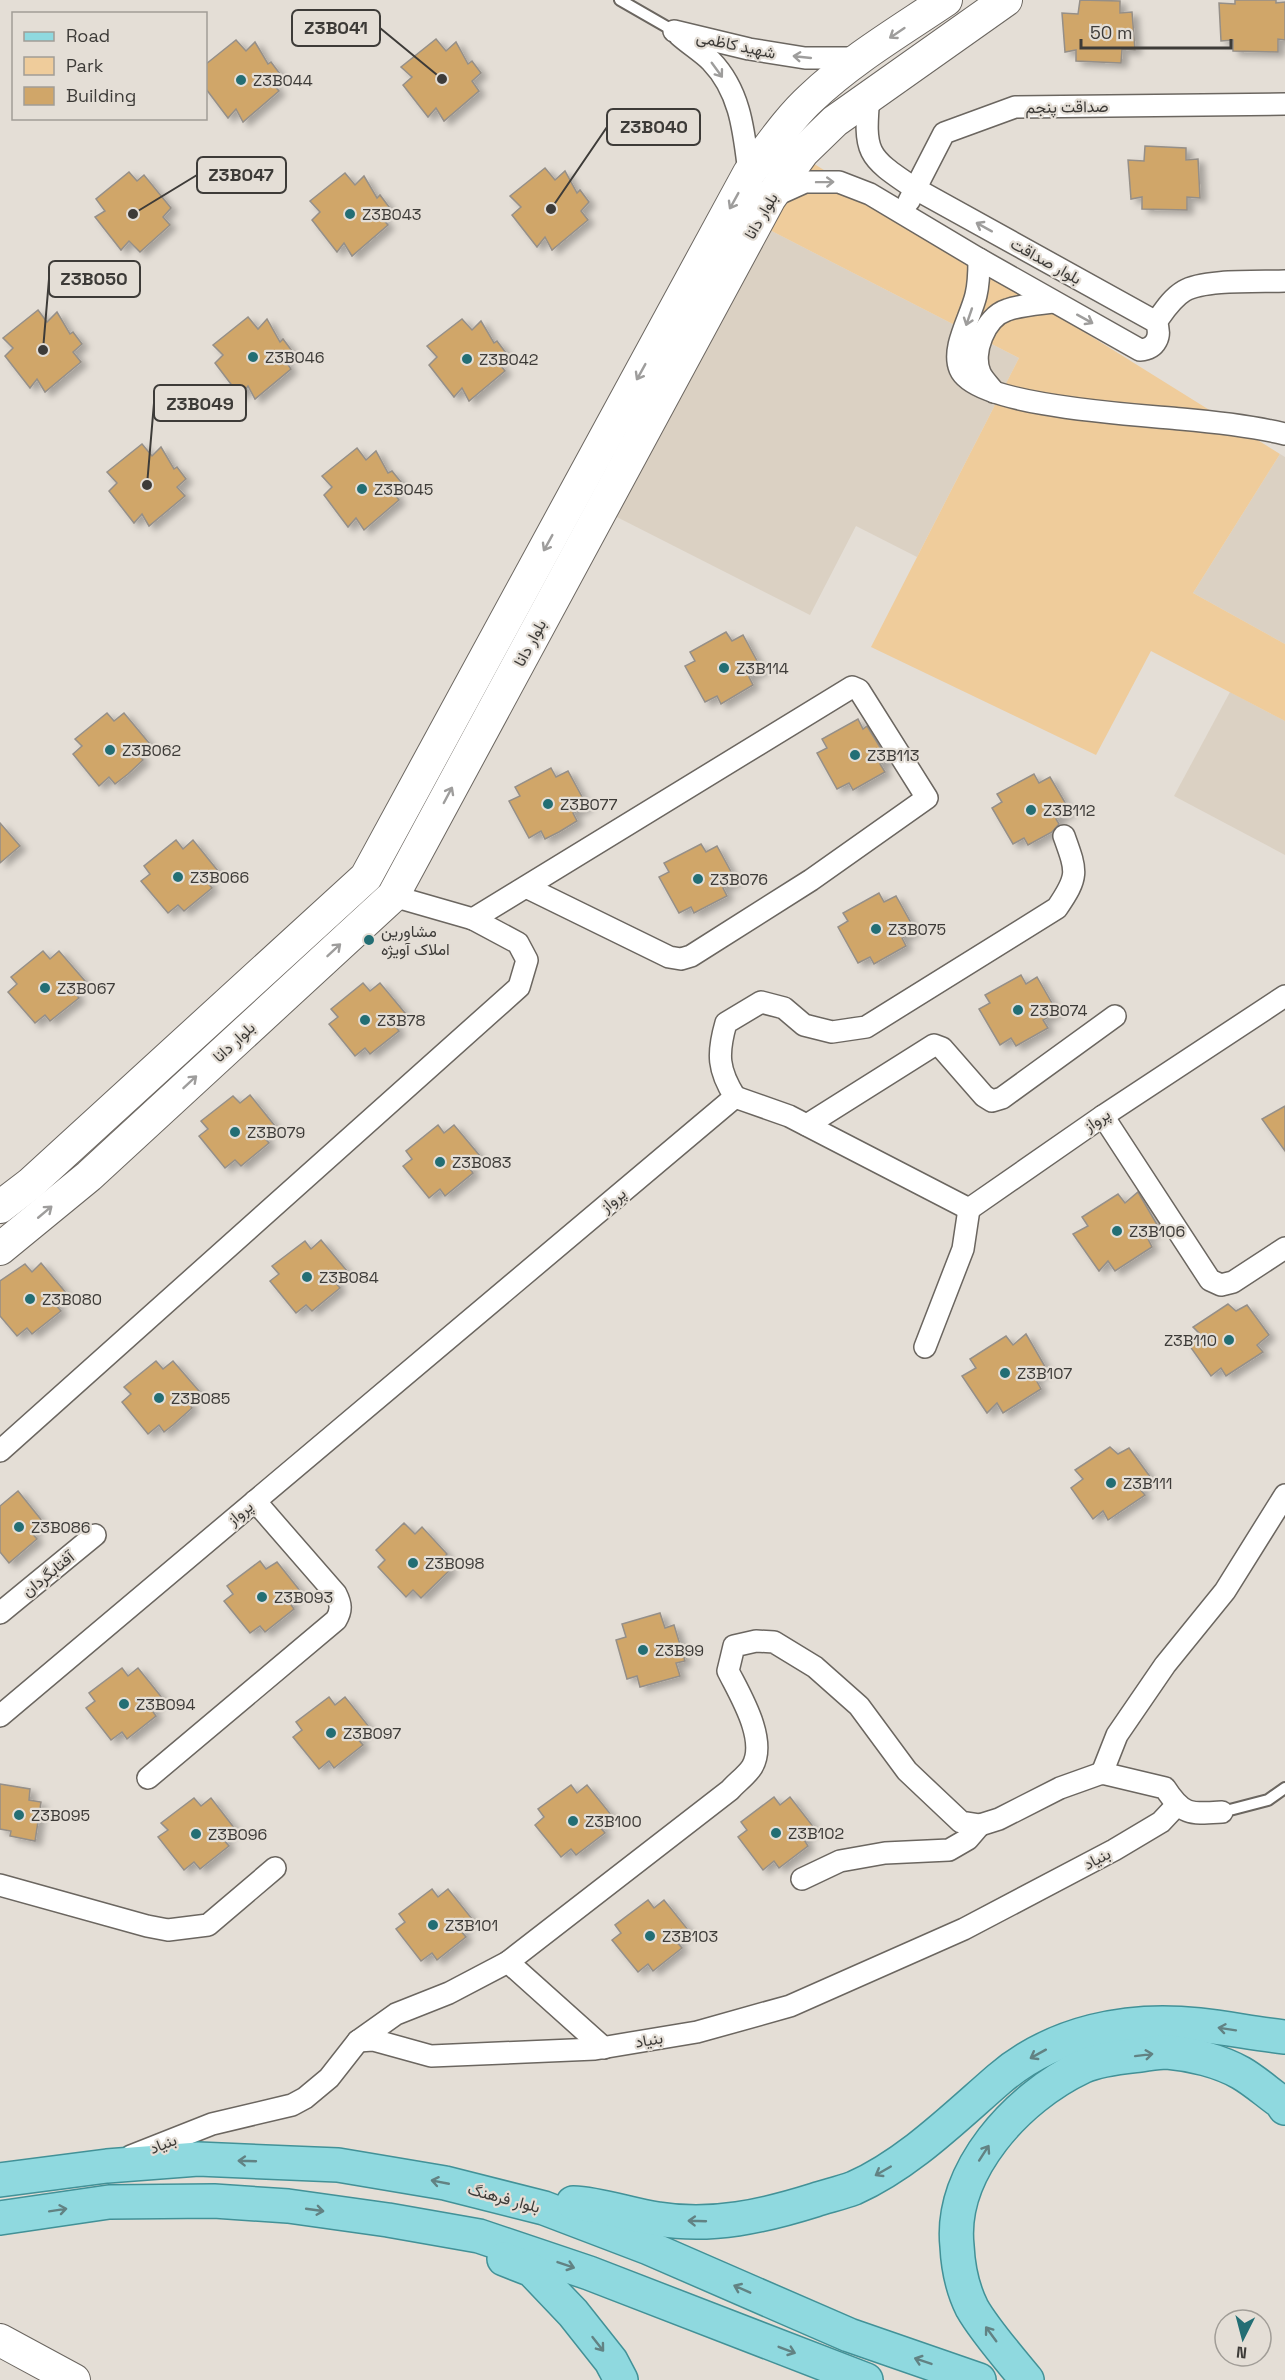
<svg xmlns="http://www.w3.org/2000/svg" width="1285" height="2380" viewBox="0 0 1285 2380" font-family="'Space Grotesk',Vazirmatn,sans-serif">
<style>
.built{fill:#dbd1c3}
.green{fill:#efcc9b}
.building{fill:#d0a669;stroke:#958f88;stroke-width:1.5;filter:url(#shadow)}
.lines{fill:none;stroke-linecap:round;stroke-linejoin:round}
.lane-casing{stroke:#6b6660;stroke-width:14}
.street-casing{stroke:#6b6660;stroke-width:24}
.secondary-casing{stroke:#6b6660;stroke-width:34}
.primary-casing{stroke:#429197;stroke-width:36}
.lane{stroke:#fff;stroke-width:10}
.street{stroke:#fff;stroke-width:21}
.secondary{stroke:#fff;stroke-width:32}
.primary{stroke:#8fd9df;stroke-width:33}
.oneway{stroke:#9e9d9c}
.oneway2{stroke:#628283}
.poi-dot{fill:#236e74;stroke:#e4ded6;stroke-width:2}
.labels{text-anchor:middle;dominant-baseline:central;stroke-width:4.5;stroke-linejoin:round;paint-order:stroke}
.street-label{font-size:16px;fill:#3d3b38;stroke:#e4ded6}
.poi-label{font-size:16px;fill:#3d3b38;stroke:#e4ded6;text-anchor:start}
.leader{fill:none;stroke:#3d3b38;stroke-width:2}
.callout-dot{fill:#3d3b38;stroke:#e4ded6;stroke-width:2}
.callout{fill:#e4ded6;stroke:#3d3b38;stroke-width:2}
.callout-label{font-size:18px;text-anchor:middle;font-weight:bold;fill:#3d3b38}
</style>
<defs>
<filter id="shadow"><feDropShadow dx="6" dy="4" stdDeviation="3" flood-color="#0004"/></filter>
</defs>
<rect width="100%" height="100%" fill="#e4ded6"/>
<g class="built">
<polygon points="754,222 1019,358 917,557 856,526 810,615 605,511"/>
<polygon points="1280,454 1285,457 1285,644 1193,593"/>
<polygon points="1230,692 1285,721 1285,855 1174,796"/>
</g>
<polygon class="green" points="795,152 1280,454 1193,593 1285,644 1285,721 1151,651 1096,755 871,647 1019,358 754,222"/>
<g class="building">
<polygon points="1080,0 1120,1 1120,13 1132,12 1135,50 1122,49 1121,63 1076,61 1076,50 1065,52 1062,13 1078,14"/>
<polygon points="1235,0 1276,0 1276,3 1285,2 1285,40 1278,39 1278,52 1233,51 1233,40 1221,41 1219,3 1235,4"/>
<polygon points="436,39 446,51 456,42 468,64 472,61 481,73 472,81 479,91 444,121 436,108 428,117 403,85 412,77 401,67"/>
<polygon points="236,40 246,51 255,42 268,64 271,62 280,74 271,82 279,91 243,122 236,109 228,118 206,89 206,64"/>
<polygon points="1145,146 1186,148 1186,160 1198,159 1200,198 1187,197 1187,210 1142,209 1142,197 1131,199 1128,160 1144,161"/>
<polygon points="545,168 555,180 565,171 577,193 580,190 589,202 581,211 588,220 552,250 545,237 537,247 512,215 521,207 510,196"/>
<polygon points="129,172 137,181 144,175 171,208 163,217 170,225 140,252 129,241 121,250 95,217 105,211 96,199"/>
<polygon points="345,173 355,185 364,176 377,198 380,195 389,207 380,216 388,225 352,256 344,243 337,252 312,220 320,212 310,201"/>
<polygon points="38,310 47,322 57,312 70,334 73,332 82,344 73,352 81,362 45,392 37,379 30,388 5,356 13,348 3,338"/>
<polygon points="248,317 258,329 267,319 280,342 283,339 292,351 284,359 291,369 255,399 248,386 240,396 215,363 223,355 213,345"/>
<polygon points="462,319 472,330 481,321 494,343 497,341 506,353 497,361 505,371 469,401 462,388 454,397 429,365 437,357 427,346"/>
<polygon points="142,444 152,456 161,447 174,469 177,467 186,479 177,487 185,496 149,526 142,514 134,523 109,491 117,483 107,472"/>
<polygon points="357,448 366,460 376,451 388,473 392,471 401,482 392,491 399,500 364,530 356,518 348,527 324,495 332,487 322,476"/>
<polygon points="726,632 732,641 743,635 762,670 749,677 753,685 721,704 717,696 705,702 685,666 695,661 690,652"/>
<polygon points="107,713 114,721 124,713 149,743 137,753 143,760 128,774 115,784 109,777 99,786 73,754 82,746 75,739"/>
<polygon points="858,719 863,729 867,726 888,760 880,764 885,772 853,790 849,783 837,789 817,753 827,748 822,739"/>
<polygon points="551,768 556,777 568,771 587,806 573,813 577,821 559,832 545,839 541,831 529,838 509,801 520,796 515,787"/>
<polygon points="1034,774 1039,783 1050,777 1070,811 1056,819 1059,824 1052,832 1028,845 1024,838 1013,844 992,808 1002,802 997,794"/>
<polygon points="0,823 20,846 0,863"/>
<polygon points="176,840 183,849 193,840 218,871 206,881 212,888 184,911 178,905 168,913 141,881 150,874 144,866"/>
<polygon points="701,844 706,852 717,846 736,881 723,888 727,896 694,913 691,907 679,913 659,877 669,872 664,863"/>
<polygon points="879,893 884,902 896,896 915,930 902,938 906,946 874,964 870,957 858,963 838,927 848,921 843,913"/>
<polygon points="43,951 50,959 59,951 85,981 73,991 79,998 50,1021 45,1015 35,1023 8,992 17,984 11,977"/>
<polygon points="1021,975 1026,984 1037,977 1057,1012 1043,1020 1048,1028 1016,1046 1011,1038 1000,1045 979,1009 990,1003 985,995"/>
<polygon points="363,983 370,991 380,983 405,1013 393,1023 399,1031 370,1054 365,1048 355,1056 329,1024 338,1017 331,1009"/>
<polygon points="250,1095 275,1126 263,1136 269,1143 241,1166 235,1160 225,1168 199,1136 208,1129 201,1121 233,1096 240,1103"/>
<polygon points="1285,1106 1285,1151 1262,1119"/>
<polygon points="438,1125 444,1133 454,1125 480,1156 468,1166 473,1173 445,1196 440,1189 429,1198 403,1166 412,1159 406,1151"/>
<polygon points="1138,1192 1159,1228 1147,1237 1152,1247 1115,1271 1108,1261 1099,1271 1073,1234 1088,1226 1082,1217 1118,1194 1125,1203"/>
<polygon points="321,1240 347,1271 334,1281 340,1288 312,1311 306,1305 296,1313 270,1281 279,1274 272,1266 305,1241 311,1249"/>
<polygon points="41,1263 67,1294 55,1304 61,1311 32,1334 27,1328 17,1336 0,1316 0,1281 25,1264 32,1272"/>
<polygon points="1228,1304 1236,1311 1247,1305 1269,1335 1257,1345 1263,1352 1226,1376 1221,1368 1211,1376 1189,1345 1201,1335 1193,1327"/>
<polygon points="1026,1334 1047,1370 1035,1378 1041,1389 1003,1413 997,1403 987,1413 962,1376 976,1368 970,1359 1006,1336 1013,1345"/>
<polygon points="156,1361 163,1369 173,1361 199,1391 187,1401 192,1408 173,1425 164,1432 159,1425 148,1434 122,1402 131,1394 124,1387"/>
<polygon points="1110,1447 1118,1454 1129,1448 1151,1478 1139,1488 1145,1495 1108,1520 1103,1511 1093,1519 1071,1488 1083,1479 1075,1470"/>
<polygon points="18,1491 43,1522 31,1532 37,1539 9,1563 0,1552 0,1506"/>
<polygon points="404,1523 415,1534 422,1527 447,1554 442,1560 451,1569 421,1598 413,1590 406,1597 378,1567 385,1560 376,1550"/>
<polygon points="260,1561 266,1569 277,1562 301,1592 289,1602 294,1609 265,1632 260,1626 250,1633 224,1601 233,1594 227,1586"/>
<polygon points="660,1613 665,1628 674,1625 685,1661 676,1663 680,1676 640,1687 637,1676 627,1679 616,1640 626,1637 622,1624"/>
<polygon points="122,1668 128,1676 138,1668 163,1699 151,1709 156,1716 127,1739 122,1732 111,1740 86,1708 95,1701 89,1693"/>
<polygon points="329,1697 335,1705 345,1697 370,1728 357,1738 363,1745 334,1768 329,1761 319,1769 293,1737 302,1730 296,1722"/>
<polygon points="0,1784 30,1789 29,1800 41,1802 35,1841 10,1836 11,1831 0,1829"/>
<polygon points="571,1785 577,1793 587,1785 612,1816 599,1826 605,1833 576,1855 571,1849 561,1857 535,1825 544,1817 538,1809"/>
<polygon points="774,1797 780,1805 790,1797 815,1829 803,1838 808,1846 779,1868 774,1861 763,1870 738,1837 747,1830 741,1822"/>
<polygon points="194,1798 201,1806 211,1798 235,1829 223,1839 229,1846 200,1869 194,1862 184,1870 158,1837 168,1830 161,1823"/>
<polygon points="432,1889 438,1897 448,1889 473,1920 460,1930 466,1937 437,1960 432,1953 421,1961 396,1929 405,1922 399,1914"/>
<polygon points="648,1900 654,1908 664,1900 689,1931 676,1941 682,1948 653,1971 648,1964 638,1972 612,1940 621,1933 615,1925"/>
</g>
<g class="lines">
<defs>
<g id="lane">
<polyline points="620,0 674,31"/>
<polyline points="1222,1812 1268,1800 1285,1788"/>
</g>
<g id="street">
<polyline points="674,31 749,49 805,58 860,58"/>
<path d="M679,35C689,44 702,52 711,61C741,92 744,133 749,173"/>
<path d="M774,196L805,182H839L870,194L979,259L1140,350C1156,349 1162,336 1156,322L914,188C866,156 864,153 869,95"/>
<polyline points="909,201 944,133 1015,107 1285,104"/>
<path d="M979,259C979,272 979,283 976,295C971,317 951,348 960,369C976,407 1141,415 1181,419C1215,422 1252,426 1285,434"/>
<path d="M1156,322C1164,311 1172,298 1184,291C1204,279 1260,282 1285,281"/>
<path d="M994,392C990,386 983,380 980,373C971,353 985,317 1007,310C1021,305 1038,304 1053,302"/>
<polyline points="473,919 852,687 859,690 927,798 811,880 691,956 681,959 669,957 526,887"/>
<path d="M735,1097C718,1070 717,1054 726,1023L761,1002L784,1008L804,1025L832,1032L866,1027L1057,908C1079,876 1077,872 1064,836"/>
<polyline points="1103,1116 1210,1280 1221,1285 1233,1282 1285,1248"/>
<polyline points="807,1125 934,1045 942,1048 984,1096 992,1101 1002,1098 1115,1016"/>
<polyline points="925,1347 963,1249 969,1209"/>
<polyline points="0,1451 519,987 527,960 518,943 473,919 393,896"/>
<polyline points="0,1613 95,1535"/>
<polyline points="0,1716 735,1097 789,1116 969,1209 1103,1116 1285,996"/>
<polyline points="1102,1773 1117,1735 1165,1665 1225,1591 1285,1495"/>
<path d="M148,1778L336,1620C342,1610 341,1604 336,1594L255,1501"/>
<polyline points="802,1879 840,1861 885,1853 949,1850 968,1839 980,1825"/>
<polyline points="0,1885 147,1926 168,1930 208,1925 275,1868"/>
<polyline points="508,1962 604,2048"/>
<polyline points="358,2041 373,2040 431,2056 595,2049 697,2032 790,2006 964,1929 1114,1850 1161,1822 1176,1806"/>
<path d="M131,2156L212,2124L292,2105L305,2098L329,2078L358,2041L396,2014L449,1993L508,1962L730,1790C736,1783 747,1775 752,1767C768,1740 740,1695 728,1671L734,1646L756,1641L774,1642L815,1667L859,1706L907,1771L961,1822L980,1825L999,1819L1060,1788L1102,1773L1165,1788C1183,1816 1191,1814 1222,1812"/>
</g>
<g id="secondary">
<path d="M0,1207L30,1184L366,877L749,173C769,148 787,120 811,98C851,60 900,31 946,0"/>
<polyline points="0,1249 89,1176 393,896 770,198 803,152 835,121 1006,0"/>
<polyline points="0,2340 74,2380"/>
</g>
<g id="primary">
<polyline points="0,2180 107,2166 198,2159 338,2165 445,2183 544,2208 649,2248 849,2335 979,2380"/>
<path d="M573,2203C601,2204 630,2215 658,2219C712,2228 764,2216 815,2200C827,2196 841,2193 854,2188C908,2164 954,2118 999,2079C1054,2032 1128,2017 1199,2025C1228,2028 1256,2034 1285,2037"/>
<polyline points="0,2218 109,2202 214,2201 288,2206 388,2220 479,2236 589,2273 866,2380"/>
<polyline points="504,2259 532,2270 573,2313 611,2361 621,2380"/>
<path d="M1027,2380C1010,2359 985,2331 972,2308C963,2290 958,2266 957,2246C949,2171 1018,2097 1082,2067C1098,2059 1122,2057 1140,2055C1148,2054 1158,2052 1167,2052C1191,2054 1220,2061 1241,2073C1255,2081 1268,2093 1281,2102L1285,2108"/>
</g>
</defs>
<use href="#lane" class="lane-casing"/>
<use href="#street" class="street-casing"/>
<use href="#secondary" class="secondary-casing"/>
<use href="#primary" class="primary-casing"/>
<use href="#lane" class="lane"/>
<use href="#street" class="street"/>
<use href="#secondary" class="secondary"/>
<use href="#primary" class="primary"/>
</g>
<defs><path id="oneway-shaft" d="M-6 0H5M1.5-3L5.5 0L1.5 3" fill="none" stroke-width="1.6" stroke-linecap="round" stroke-linejoin="round" transform="scale(1.5)"/></defs>
<g class="oneway">
<use href="#oneway-shaft" transform="translate(897 33) rotate(146)"/>
<use href="#oneway-shaft" transform="translate(802 57) rotate(-174)"/>
<use href="#oneway-shaft" transform="translate(717 70) rotate(54)"/>
<use href="#oneway-shaft" transform="translate(825 182) rotate(-1)"/>
<use href="#oneway-shaft" transform="translate(734 201) rotate(119)"/>
<use href="#oneway-shaft" transform="translate(984 227) rotate(-151)"/>
<use href="#oneway-shaft" transform="translate(969 317) rotate(109)"/>
<use href="#oneway-shaft" transform="translate(1085 319) rotate(29)"/>
<use href="#oneway-shaft" transform="translate(641 372) rotate(119)"/>
<use href="#oneway-shaft" transform="translate(548 543) rotate(119)"/>
<use href="#oneway-shaft" transform="translate(448 795) rotate(-62)"/>
<use href="#oneway-shaft" transform="translate(334 950) rotate(-43)"/>
<use href="#oneway-shaft" transform="translate(190 1082) rotate(-43)"/>
<use href="#oneway-shaft" transform="translate(45 1212) rotate(-40)"/>
</g>
<g class="oneway2">
<use href="#oneway-shaft" transform="translate(1227 2029) rotate(-171)"/>
<use href="#oneway-shaft" transform="translate(1038 2054) rotate(151)"/>
<use href="#oneway-shaft" transform="translate(1144 2055) rotate(-7)"/>
<use href="#oneway-shaft" transform="translate(984 2153) rotate(-57)"/>
<use href="#oneway-shaft" transform="translate(247 2161) rotate(-178)"/>
<use href="#oneway-shaft" transform="translate(883 2171) rotate(150)"/>
<use href="#oneway-shaft" transform="translate(440 2182) rotate(-169)"/>
<use href="#oneway-shaft" transform="translate(58 2210) rotate(-9)"/>
<use href="#oneway-shaft" transform="translate(315 2210) rotate(8)"/>
<use href="#oneway-shaft" transform="translate(697 2221) rotate(-178)"/>
<use href="#oneway-shaft" transform="translate(566 2265) rotate(19)"/>
<use href="#oneway-shaft" transform="translate(742 2289) rotate(-156)"/>
<use href="#oneway-shaft" transform="translate(991 2334) rotate(-126)"/>
<use href="#oneway-shaft" transform="translate(598 2344) rotate(52)"/>
<use href="#oneway-shaft" transform="translate(787 2350) rotate(21)"/>
<use href="#oneway-shaft" transform="translate(923 2361) rotate(-161)"/>
</g>
<g class="poi-dot">
<circle cx="241" cy="80" r="6"/>
<circle cx="350" cy="214" r="6"/>
<circle cx="253" cy="357" r="6"/>
<circle cx="467" cy="359" r="6"/>
<circle cx="362" cy="489" r="6"/>
<circle cx="724" cy="668" r="6"/>
<circle cx="110" cy="750" r="6"/>
<circle cx="855" cy="755" r="6"/>
<circle cx="548" cy="804" r="6"/>
<circle cx="1031" cy="810" r="6"/>
<circle cx="178" cy="877" r="6"/>
<circle cx="698" cy="879" r="6"/>
<circle cx="876" cy="929" r="6"/>
<circle cx="369" cy="940" r="6"/>
<circle cx="45" cy="988" r="6"/>
<circle cx="1018" cy="1010" r="6"/>
<circle cx="365" cy="1020" r="6"/>
<circle cx="235" cy="1132" r="6"/>
<circle cx="440" cy="1162" r="6"/>
<circle cx="1117" cy="1231" r="6"/>
<circle cx="307" cy="1277" r="6"/>
<circle cx="30" cy="1299" r="6"/>
<circle cx="1229" cy="1340" r="6"/>
<circle cx="1005" cy="1373" r="6"/>
<circle cx="159" cy="1398" r="6"/>
<circle cx="1111" cy="1483" r="6"/>
<circle cx="19" cy="1527" r="6"/>
<circle cx="413" cy="1563" r="6"/>
<circle cx="262" cy="1597" r="6"/>
<circle cx="643" cy="1650" r="6"/>
<circle cx="124" cy="1704" r="6"/>
<circle cx="331" cy="1733" r="6"/>
<circle cx="19" cy="1815" r="6"/>
<circle cx="573" cy="1821" r="6"/>
<circle cx="776" cy="1833" r="6"/>
<circle cx="196" cy="1834" r="6"/>
<circle cx="433" cy="1925" r="6"/>
<circle cx="650" cy="1936" r="6"/>
</g>
<g class="labels">
<g class="street-label">
<text transform="translate(736 45) rotate(12)">شهید کاظمی</text>
<text transform="translate(1067 107) rotate(-1)">صداقت پنجم</text>
<text transform="translate(761 216) rotate(-60)">بلوار دانا</text>
<text transform="translate(1046 261) rotate(29)">بلوار صداقت</text>
<text transform="translate(530 643) rotate(-62)">بلوار دانا</text>
<text transform="translate(234 1042) rotate(-43)">بلوار دانا</text>
<text transform="translate(1097 1120) rotate(-34)">پرواز</text>
<text transform="translate(613 1200) rotate(-40)">پرواز</text>
<text transform="translate(240 1513) rotate(-40)">پرواز</text>
<text transform="translate(48 1574) rotate(-39)">آفتابگردان</text>
<text transform="translate(1097 1859) rotate(-28)">بنیاد</text>
<text transform="translate(649 2040) rotate(-10)">بنیاد</text>
<text transform="translate(163 2144) rotate(-22)">بنیاد</text>
<text transform="translate(504 2198) rotate(15)">بلوار فرهنگ</text>
</g>
<g class="poi-label">
<text x="253" y="80">Z3B044</text>
<text x="362" y="214">Z3B043</text>
<text x="265" y="357">Z3B046</text>
<text x="479" y="359">Z3B042</text>
<text x="374" y="489">Z3B045</text>
<text x="736" y="668">Z3B114</text>
<text x="122" y="750">Z3B062</text>
<text x="867" y="755">Z3B113</text>
<text x="560" y="804">Z3B077</text>
<text x="1043" y="810">Z3B112</text>
<text x="190" y="877">Z3B066</text>
<text x="710" y="879">Z3B076</text>
<text x="888" y="929">Z3B075</text>
<text x="381" y="931">مشاورین<tspan x="381" dy="18">املاک آویژه</tspan></text>
<text x="57" y="988">Z3B067</text>
<text x="1030" y="1010">Z3B074</text>
<text x="377" y="1020">Z3B78</text>
<text x="247" y="1132">Z3B079</text>
<text x="452" y="1162">Z3B083</text>
<text x="1129" y="1231">Z3B106</text>
<text x="319" y="1277">Z3B084</text>
<text x="42" y="1299">Z3B080</text>
<text x="1217" y="1340" text-anchor="end">Z3B110</text>
<text x="1017" y="1373">Z3B107</text>
<text x="171" y="1398">Z3B085</text>
<text x="1123" y="1483">Z3B111</text>
<text x="31" y="1527">Z3B086</text>
<text x="425" y="1563">Z3B098</text>
<text x="274" y="1597">Z3B093</text>
<text x="655" y="1650">Z3B99</text>
<text x="136" y="1704">Z3B094</text>
<text x="343" y="1733">Z3B097</text>
<text x="31" y="1815">Z3B095</text>
<text x="585" y="1821">Z3B100</text>
<text x="788" y="1833">Z3B102</text>
<text x="208" y="1834">Z3B096</text>
<text x="445" y="1925">Z3B101</text>
<text x="662" y="1936">Z3B103</text>
</g>
</g>
<path class="leader" d="M442 79L380 28M551 209L607 127M133 214L197 175M43 350L49 279M147 485L154 403"/>
<g class="callout-dot">
<circle cx="442" cy="79" r="6"/>
<circle cx="551" cy="209" r="6"/>
<circle cx="133" cy="214" r="6"/>
<circle cx="43" cy="350" r="6"/>
<circle cx="147" cy="485" r="6"/>
</g>
<g class="callout">
<rect x="292" y="10" width="88" height="36" rx="6"/>
<rect x="607" y="109" width="93" height="36" rx="6"/>
<rect x="197" y="157" width="89" height="36" rx="6"/>
<rect x="49" y="261" width="91" height="36" rx="6"/>
<rect x="154" y="385" width="92" height="36" rx="6"/>
</g>
<g class="callout-label">
<text x="336" y="34">Z3B041</text>
<text x="654" y="133">Z3B040</text>
<text x="241" y="181">Z3B047</text>
<text x="94" y="285">Z3B050</text>
<text x="200" y="410">Z3B049</text>
</g>
<rect x="12" y="12" width="195" height="108" fill="#e4ded6" stroke="#a19d97" stroke-width="1.5"/>
<rect x="24" y="32" width="30" height="9" fill="#8fd9df" stroke="#a19d97" stroke-width="1.5"/>
<text x="66" y="42" font-size="18" fill="#3d3b38">Road</text>
<rect x="24" y="57" width="30" height="18" fill="#efcc9b" stroke="#a19d97" stroke-width="1.5"/>
<text x="66" y="72" font-size="18" fill="#3d3b38">Park</text>
<rect x="24" y="87" width="30" height="18" fill="#d0a669" stroke="#a19d97" stroke-width="1.5"/>
<text x="66" y="102" font-size="18" fill="#3d3b38">Building</text>
<g transform="translate(1243 2338) rotate(186)"><circle r="28" fill="#e4ded6" stroke="#a19d97" stroke-width="1.5"/>
<path d="M0-4.5L10 22L0 15L-10 22Z" fill="#236e74"/>
<text y="-9" font-size="16" font-weight="bold" text-anchor="middle" fill="#3d3b38">N</text>
</g>
<path d="M1081 39v9h150v-9" fill="none" stroke="#3d3b38" stroke-width="3"/>
<text x="1090" y="39" font-size="18" fill="#3d3b38" stroke="#e4ded6" stroke-width="4.5" paint-order="stroke">50 m</text>
</svg>
